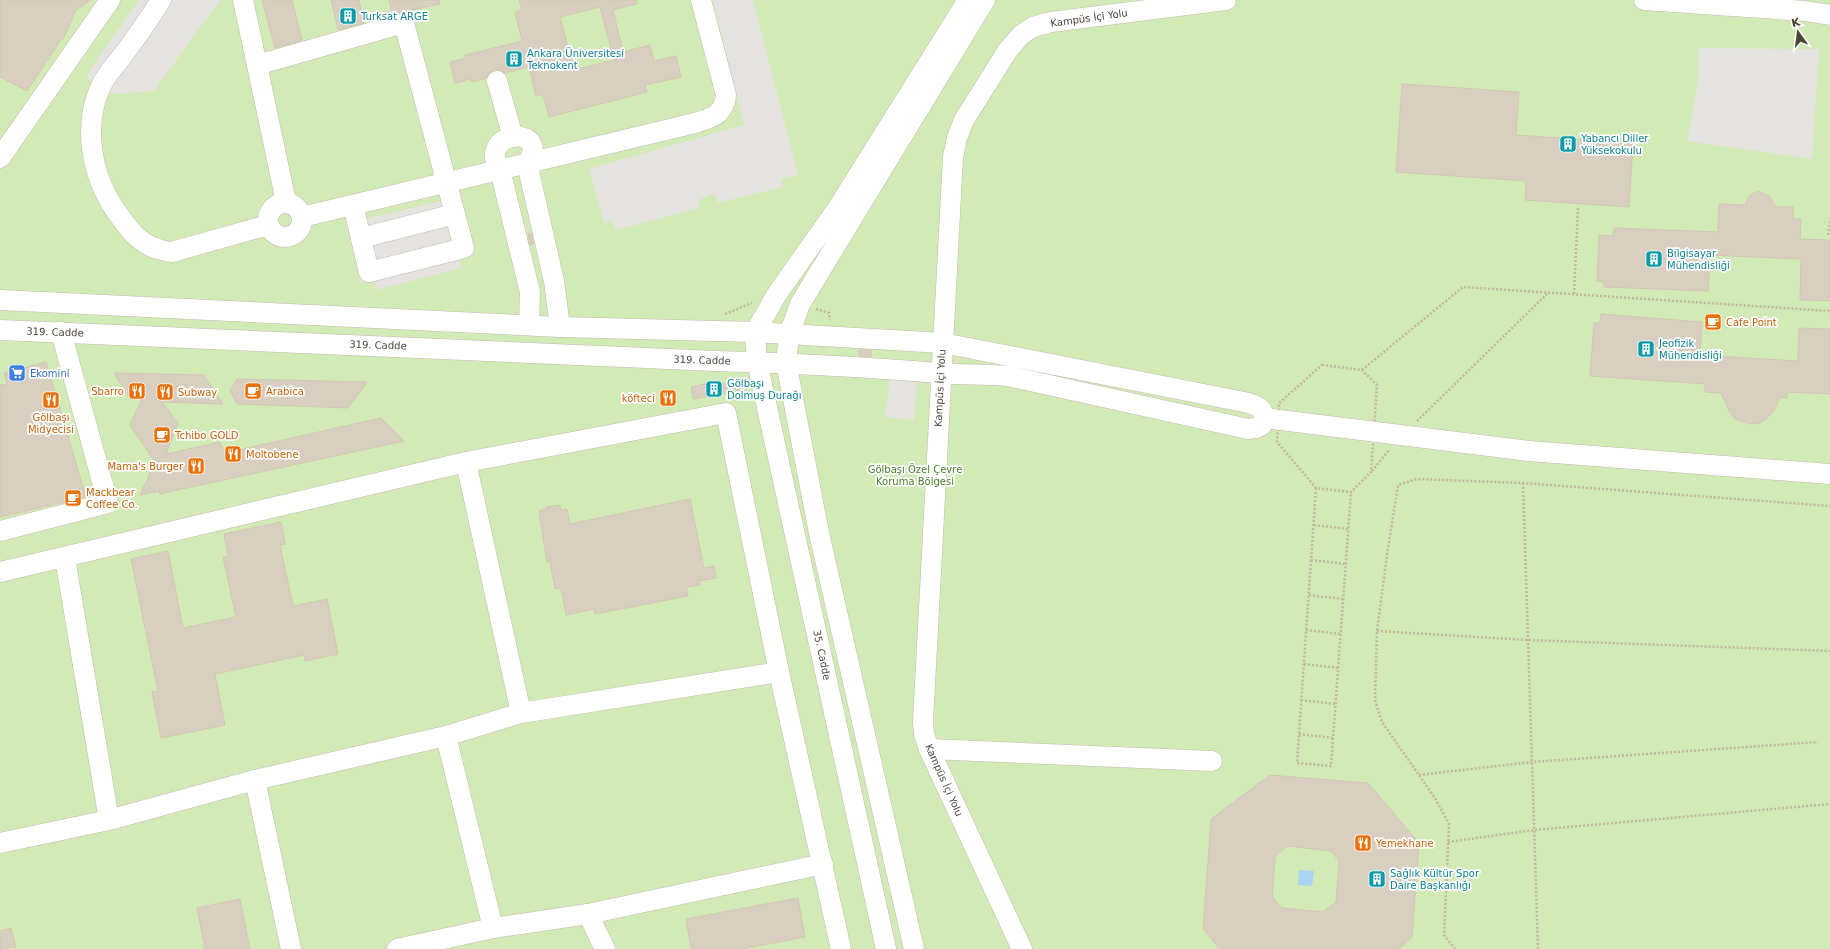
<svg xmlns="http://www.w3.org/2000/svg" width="1830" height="949" viewBox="0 0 1830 949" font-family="'DejaVu Sans',sans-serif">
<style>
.green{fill:#d2eab5}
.parking{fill:#e5e3e0}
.water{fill:#a9d4f2}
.building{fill:#d8cfc1;stroke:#d3c7b4;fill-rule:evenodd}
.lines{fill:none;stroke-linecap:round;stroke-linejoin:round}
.minor-casing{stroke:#c2bbae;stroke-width:21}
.path{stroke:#c4b79f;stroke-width:2.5;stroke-dasharray:2 2;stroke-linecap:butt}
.minor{stroke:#fff;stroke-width:20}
.labels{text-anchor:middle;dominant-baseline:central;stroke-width:3.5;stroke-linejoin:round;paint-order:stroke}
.culture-label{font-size:10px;fill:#0d838f;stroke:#fff;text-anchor:start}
.street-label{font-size:10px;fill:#4b4439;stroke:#fff}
.food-label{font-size:10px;fill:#c56008;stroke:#fff;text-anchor:start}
.shop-label{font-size:10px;fill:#366cbe;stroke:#fff;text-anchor:start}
.park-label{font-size:10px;fill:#4a7f2a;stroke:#fff}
</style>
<rect width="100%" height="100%" fill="#f6f3ec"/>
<rect class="green" x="0" y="0" width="1830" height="949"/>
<g class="parking">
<polygon points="139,0 220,0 154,91 112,94 86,76"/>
<polygon points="713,0 753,0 798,175 780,179 783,187 717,203 716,193 698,200 699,208 616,230 612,221 604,223 589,169 744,125"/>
<polygon points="1698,48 1819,49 1812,159 1687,141 1698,83"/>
<polygon points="457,197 472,256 459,259 462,268 376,290 374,280 361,283 346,224"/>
<polygon points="890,378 917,381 914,420 885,417"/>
</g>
<polygon class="water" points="1299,870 1314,871 1312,886 1298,885"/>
<g class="building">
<polygon points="0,0 91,0 76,10 63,39 62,38 27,91 0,77"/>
<polygon points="262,0 292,0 302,40 275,48"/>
<polygon points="331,0 359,0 364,23 338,30"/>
<polygon points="389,0 439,0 440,4 392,14"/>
<path d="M519,0H636L637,4L613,10L623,52L650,45L654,61L676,56L681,77L645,85L647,92L549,117L543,94L536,96L529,67L505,73L500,70H494L489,73L486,78L472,82L471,79L455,83L450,62L466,58L465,55L522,41L515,12L522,10ZM600,7L614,60L574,70L560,17Z"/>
<polygon points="1402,84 1519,92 1516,135 1633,143 1629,207 1525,200 1526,181 1396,172"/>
<polygon points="1758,191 1769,196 1776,207 1793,207 1793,219 1801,219 1800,239 1830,240 1830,301 1800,300 1801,259 1710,255 1708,291 1604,287 1604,282 1597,281 1599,235 1613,236 1614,228 1718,232 1719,204 1745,205 1749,196"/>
<polygon points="531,233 534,244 530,245 528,234"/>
<polygon points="1601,314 1702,322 1700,355 1798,361 1799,328 1830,329 1830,394 1787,392 1787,398 1780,397 1774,411 1767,418 1760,423 1750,424 1735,419 1729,411 1721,393 1705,392 1705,384 1590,376 1594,323 1600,323"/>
<polygon points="859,350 871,350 871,357 859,356"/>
<polygon points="46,362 86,497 0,517 0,385 7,384 4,373"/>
<polygon points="114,373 204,375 223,404 162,402 178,423 166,454 220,442 225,453 381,418 404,441 159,494 160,491 140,495 155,462 130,425 142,399 130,399"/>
<polygon points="237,379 367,382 348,408 237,404 230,391"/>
<polygon points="714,382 747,387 747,389 693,399 691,387"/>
<polygon points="690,499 704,568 714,566 716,578 699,581 700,585 686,587 688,596 595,614 594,609 566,615 561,588 555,589 550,562 547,562 539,511 546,509 546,507 560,505 561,510 567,509 570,524"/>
<polygon points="281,522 285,544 280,545 293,606 327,599 338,654 305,661 304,655 215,674 225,725 161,738 152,692 158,691 131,559 168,551 183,628 236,617 223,557 228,556 224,534"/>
<path d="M1270,775L1368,783L1419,843L1412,937L1399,949H1220L1203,929L1211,819ZM1287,846L1331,851L1339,861L1336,902L1323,912L1282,908L1272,897L1275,857Z"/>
<polygon points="798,898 805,937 742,949 691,949 686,919"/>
<polygon points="240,899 250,949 205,949 197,908"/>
<polygon points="11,928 16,947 0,949 0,931"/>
</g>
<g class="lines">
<defs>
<g id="minor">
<path d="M161,0C149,19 137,37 123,55C116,64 107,74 102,84C82,124 91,175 116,211C131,233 143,249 172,252L268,225"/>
<polyline points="243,0 257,65"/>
<polyline points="1644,0 1805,11 1830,15"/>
<polyline points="497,81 513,137"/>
<polyline points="0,158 110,0"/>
<polyline points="286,202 257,65 404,23 464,248 369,272 353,205"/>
<circle cx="285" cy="220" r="17"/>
<path d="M302,217L691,124C709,119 724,116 726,95L701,0"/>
<polyline points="361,238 455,214"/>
<path d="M0,300L560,327L755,332L943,343L1244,402C1257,405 1268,409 1262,425L1256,428L1248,429L1008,376C985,374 962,375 939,373C864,367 790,363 715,361L0,330"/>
<path d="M529,325L530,292L500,170C480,139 525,127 532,145C535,153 530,156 528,163C527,165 529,170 529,172L554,281L560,327"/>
<polyline points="1264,418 1529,451 1830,474"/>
<polyline points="466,462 521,713"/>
<polyline points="0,531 108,503 61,332"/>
<polyline points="65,558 109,820"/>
<polyline points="0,572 466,462 726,413 779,672 841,949"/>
<polyline points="446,736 493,928"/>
<polyline points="929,749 1212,761"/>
<polyline points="255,780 291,949"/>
<polyline points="0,843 109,820 255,780 446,736 521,713 779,672"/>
<polyline points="588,914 605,949"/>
<polyline points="397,949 493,928 588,914 823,864"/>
<polyline points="886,949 757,362 755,332 777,294 837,209 968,0"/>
<polyline points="914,949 819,533 786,362 789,335 800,304 985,0"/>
<polyline points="1022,949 929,749 924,734 923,722 953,157 957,138 964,120 1008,50 1021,35 1033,27 1051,22 1226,0"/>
</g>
</defs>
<use href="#minor" class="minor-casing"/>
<g class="path">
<polyline points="1828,235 1830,221"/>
<polyline points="1574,294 1578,208"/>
<polyline points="816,309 829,313 830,320"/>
<polyline points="725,314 752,303"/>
<polygon points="1322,365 1362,370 1377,385 1371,472 1351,492 1316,488 1277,442 1279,403"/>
<polyline points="1362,370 1463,287 1830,311"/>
<polyline points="1417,421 1548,293"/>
<polyline points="1372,471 1389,450"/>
<polyline points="1523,483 1538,949"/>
<polyline points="1316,488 1297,763 1331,766 1351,492"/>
<polyline points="1314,525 1349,529"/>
<polyline points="1311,560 1346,564"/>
<polyline points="1309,595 1343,599"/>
<polyline points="1306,630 1341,634"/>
<polyline points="1377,631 1528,640 1830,651"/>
<polyline points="1304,664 1338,668"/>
<polyline points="1301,700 1336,704"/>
<polyline points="1299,734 1333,738"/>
<polyline points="1419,775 1532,762 1818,742"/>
<polyline points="1448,842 1534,830 1830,804"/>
<polyline points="1455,949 1444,935 1449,824 1435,798 1382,722 1375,700 1377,631 1387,555 1398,485 1417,479 1523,483 1830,506"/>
</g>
<use href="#minor" class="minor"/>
</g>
<defs>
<symbol id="building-square" viewBox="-11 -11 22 22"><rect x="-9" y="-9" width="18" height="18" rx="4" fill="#0f9aa8" stroke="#fff"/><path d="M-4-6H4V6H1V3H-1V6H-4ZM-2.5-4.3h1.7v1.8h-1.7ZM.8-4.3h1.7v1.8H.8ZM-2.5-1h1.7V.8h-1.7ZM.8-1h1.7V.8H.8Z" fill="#fff"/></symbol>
<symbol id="cafe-square" viewBox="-11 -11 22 22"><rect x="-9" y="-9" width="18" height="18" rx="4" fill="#e8710a" stroke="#fff"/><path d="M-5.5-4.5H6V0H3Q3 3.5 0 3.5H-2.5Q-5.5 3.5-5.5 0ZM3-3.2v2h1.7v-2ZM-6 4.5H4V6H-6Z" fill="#fff"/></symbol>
<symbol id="supermarket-square" viewBox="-11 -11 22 22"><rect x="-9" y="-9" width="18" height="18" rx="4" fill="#3f7fe0" stroke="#fff"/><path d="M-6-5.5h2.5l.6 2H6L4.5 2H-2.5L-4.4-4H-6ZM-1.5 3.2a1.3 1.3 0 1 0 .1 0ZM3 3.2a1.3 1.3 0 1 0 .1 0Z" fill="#fff"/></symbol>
<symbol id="restaurant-square" viewBox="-11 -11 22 22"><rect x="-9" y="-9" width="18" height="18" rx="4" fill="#e8710a" stroke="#fff"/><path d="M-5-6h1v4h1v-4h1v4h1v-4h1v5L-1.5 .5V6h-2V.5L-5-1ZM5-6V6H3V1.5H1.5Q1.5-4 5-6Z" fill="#fff"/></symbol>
</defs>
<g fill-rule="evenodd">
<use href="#building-square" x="338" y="6" width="20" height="20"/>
<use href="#building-square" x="504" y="49" width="20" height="20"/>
<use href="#building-square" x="1558" y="134" width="20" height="20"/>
<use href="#building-square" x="1644" y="249" width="20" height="20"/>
<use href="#cafe-square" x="1703" y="312" width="20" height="20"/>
<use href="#building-square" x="1636" y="339" width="20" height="20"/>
<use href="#supermarket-square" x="7" y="363" width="20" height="20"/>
<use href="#building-square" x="704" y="379" width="20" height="20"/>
<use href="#restaurant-square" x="127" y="381" width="20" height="20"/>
<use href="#cafe-square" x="243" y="381" width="20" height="20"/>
<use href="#restaurant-square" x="155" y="382" width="20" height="20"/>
<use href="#restaurant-square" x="658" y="388" width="20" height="20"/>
<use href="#restaurant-square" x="41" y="390" width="20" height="20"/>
<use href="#cafe-square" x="152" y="425" width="20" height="20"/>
<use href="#restaurant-square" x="223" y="444" width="20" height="20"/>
<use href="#restaurant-square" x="186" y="456" width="20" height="20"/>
<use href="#cafe-square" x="63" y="488" width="20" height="20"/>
<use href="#restaurant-square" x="1353" y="833" width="20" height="20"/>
<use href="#building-square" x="1367" y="869" width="20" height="20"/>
</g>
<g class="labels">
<g class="culture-label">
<text x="361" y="16">Turksat ARGE</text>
<text x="527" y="53">Ankara Üniversitesi<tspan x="527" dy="12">Teknokent</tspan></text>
<text x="1581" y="138">Yabancı Diller<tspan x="1581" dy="12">Yüksekokulu</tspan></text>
<text x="1667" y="253">Bilgisayar<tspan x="1667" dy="12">Mühendisliği</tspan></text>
<text x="1659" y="343">Jeofizik<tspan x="1659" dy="12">Mühendisliği</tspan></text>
<text x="727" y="383">Gölbaşı<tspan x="727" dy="12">Dolmuş Durağı</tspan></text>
<text x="1390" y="873">Sağlık Kültür Spor<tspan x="1390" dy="12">Daire Başkanlığı</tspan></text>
</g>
<g class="street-label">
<text transform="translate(1089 18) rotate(-8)">Kampüs İçi Yolu</text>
<text transform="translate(55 332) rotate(2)">319. Cadde</text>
<text transform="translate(378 345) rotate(2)">319. Cadde</text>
<text transform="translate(702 360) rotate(2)">319. Cadde</text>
<text transform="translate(940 388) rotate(-87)">Kampüs İçi Yolu</text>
<text transform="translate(822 655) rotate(78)">35. Cadde</text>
<text transform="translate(944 780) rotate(66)">Kampüs İçi Yolu</text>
</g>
<g class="food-label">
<text x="1726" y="322">Cafe Point</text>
<text x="124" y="391" text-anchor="end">Sbarro</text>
<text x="266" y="391">Arabica</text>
<text x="178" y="392">Subway</text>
<text x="655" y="398" text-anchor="end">köfteci</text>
<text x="51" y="417" text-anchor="middle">Gölbaşı<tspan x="51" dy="12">Midyecisi</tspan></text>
<text x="175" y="435">Tchibo GOLD</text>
<text x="246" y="454">Moltobene</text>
<text x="183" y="466" text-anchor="end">Mama's Burger</text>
<text x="86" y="492">Mackbear<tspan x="86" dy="12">Coffee Co.</tspan></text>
<text x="1376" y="843">Yemekhane</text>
</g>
<g class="shop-label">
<text x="30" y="373">Ekomini</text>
</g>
<g class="park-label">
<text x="915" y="469">Gölbaşı Özel Çevre<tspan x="915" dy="12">Koruma Bölgesi</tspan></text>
</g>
</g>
<g transform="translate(1798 32) rotate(346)" stroke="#ffffff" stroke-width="3" paint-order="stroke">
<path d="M0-3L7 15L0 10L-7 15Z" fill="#4b4439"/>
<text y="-6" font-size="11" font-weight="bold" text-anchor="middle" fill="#4b4439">K</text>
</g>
</svg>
